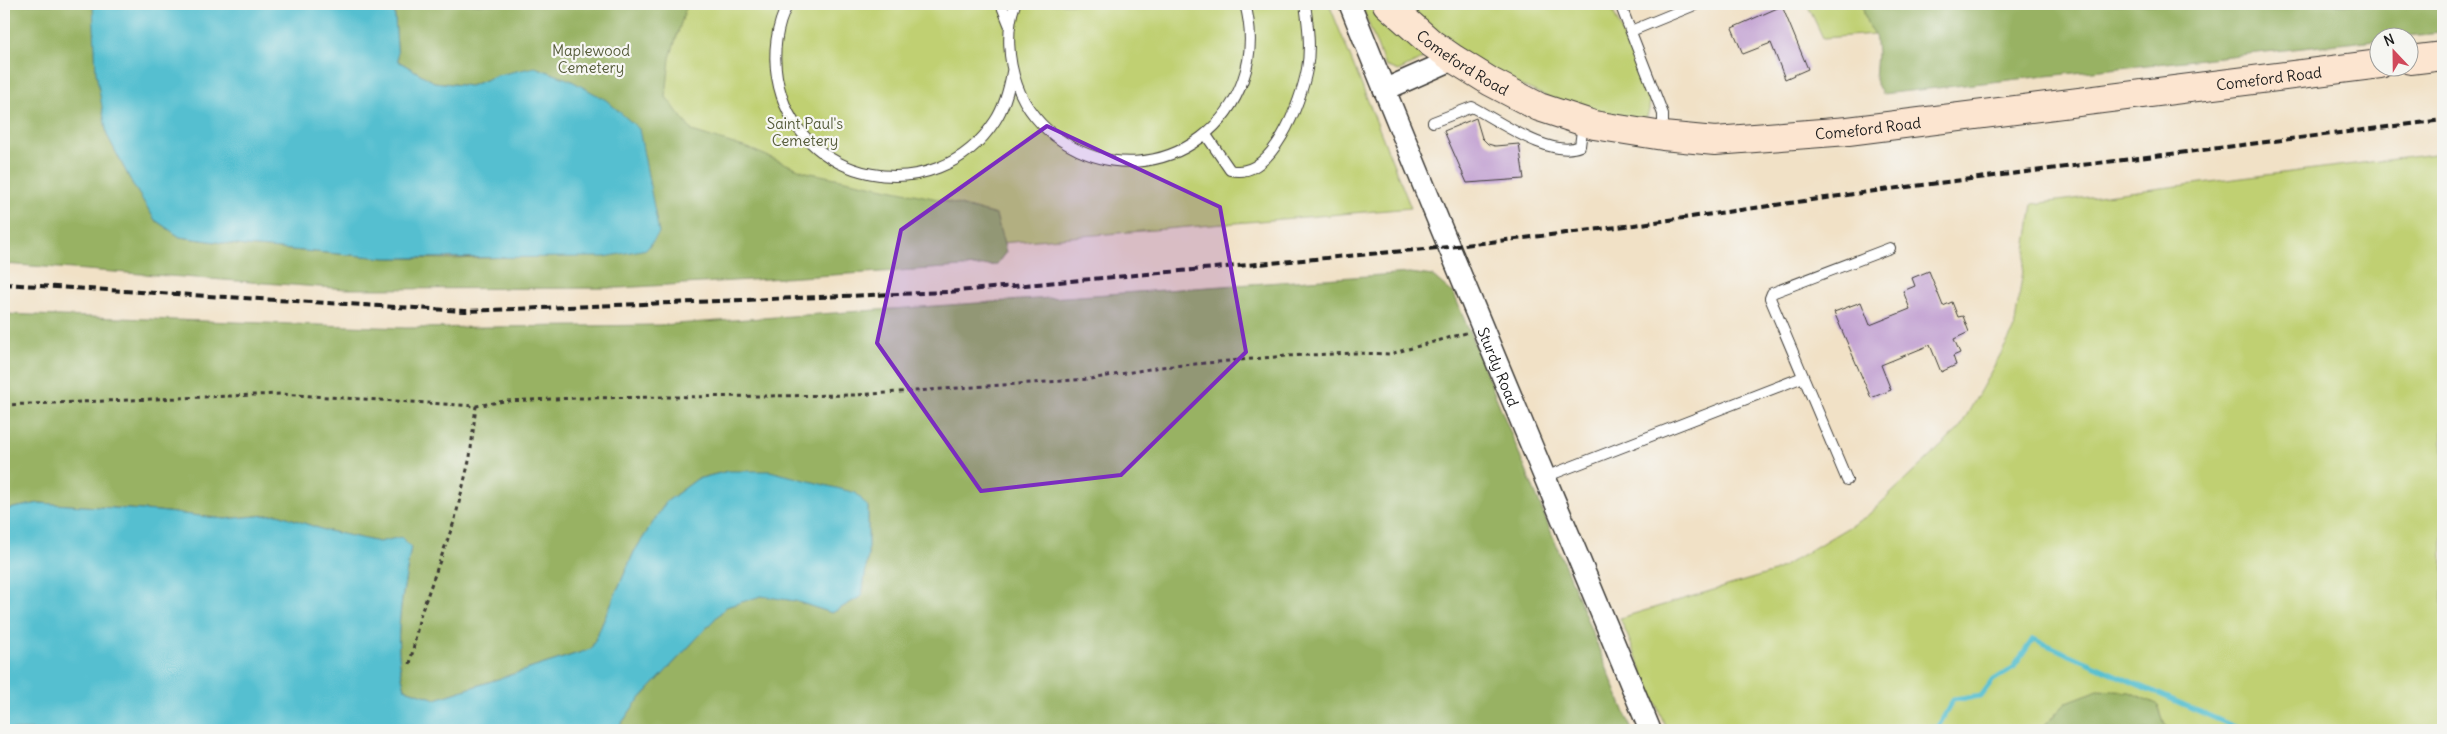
<svg xmlns="http://www.w3.org/2000/svg" width="2447" height="734" viewBox="0 0 2447 734" font-family="Delius,sans-serif">
<style>
.green{fill:#c0d072;stroke:#6e7647}
.forest{fill:#98b264;stroke:#5a6740}
.water{fill:#55bfd0;stroke:#386e76}
.lines{fill:none;stroke-linecap:round;stroke-linejoin:round}
.stream{stroke:#55bfd0;stroke-width:5}
.building{fill:#c2a1d2}
.lane-casing{stroke:#3c3a36;stroke-width:12}
.street-casing{stroke:#3c3a36;stroke-width:24}
.secondary-casing{stroke:#3c3a36;stroke-width:30}
.path{stroke:#3c3a36;stroke-width:3;stroke-dasharray:4 4;stroke-linecap:butt}
.lane{stroke:#fff;stroke-width:10}
.street{stroke:#fff;stroke-width:21}
.secondary{stroke:#fce5d0;stroke-width:28}
.rail{stroke:#1c1c1c;stroke-width:4;stroke-dasharray:8 4;stroke-linecap:butt}
.marked{fill:#7b2cbf;fill-opacity:0.2;stroke:#7b2cbf;stroke-width:4;stroke-linejoin:round}
.labels{text-anchor:middle;dominant-baseline:central;stroke-width:4.5;stroke-linejoin:round;paint-order:stroke}
.park-label{font-size:15px;fill:#555b3a;stroke:#f6f6f2}
.street-label{font-size:15px;fill:#1c1c1c;stroke:#f6f6f2}
</style>
<rect width="100%" height="100%" fill="#f6f6f2"/>
<filter id="ink" filterUnits="userSpaceOnUse"><feTurbulence type="fractalNoise" baseFrequency=".02" numOctaves="2"/><feDisplacementMap in="SourceGraphic" scale="10" xChannelSelector="R" yChannelSelector="G"/><feConvolveMatrix kernelMatrix="1 2 1 2 8 2 1 2 1" color-interpolation-filters="sRGB"/></filter>
<filter id="wash" filterUnits="userSpaceOnUse"><feTurbulence type="fractalNoise" baseFrequency=".0096" numOctaves="4" result="noise"/><feDisplacementMap in="SourceGraphic" scale="20" xChannelSelector="R" yChannelSelector="G"/><feGaussianBlur stdDeviation="1.12" result="paint"/><feColorMatrix in="noise" values="0 0 0 0 0 0 0 0 0 0 0 0 0 0 0 0 0 1.4 0 .05"/><feComposite in="paint" operator="in"/></filter>
<g filter="url(#wash)">
<rect width="100%" height="100%" fill="#f1e1c6"/>
<g class="green">
<polygon points="394,4 1329,4 1411,208 743,265"/>
<polygon points="1361,4 1373,4 1423,50 1426,57 1398,71 1385,66"/>
<path d="M1404,4H1610L1649,96C1650,108 1650,114 1642,123L1600,119L1484,70Z"/>
<polygon points="1807,4 1862,4 1867,23 1875,34 1823,38"/>
<polygon points="2443,153 2443,730 2167,730 2158,705 2067,702 2040,730 1667,730 1620,618 1774,572 1867,516 1959,429 2014,330 2033,204"/>
</g>
<g class="forest">
<polygon points="4,4 93,4 107,135 132,183 155,220 180,237 245,246 386,258 452,259 543,256 498,75 470,86 434,82 398,61 394,4 687,4 670,58 666,97 692,131 750,149 806,172 938,199 996,215 1006,252 996,265 619,288 347,289 4,264"/>
<polygon points="1862,4 2443,4 2443,33 2380,38 2379,40 2376,40 1882,94 1875,80 1877,53 1875,34 1867,23"/>
<path d="M1410,273L1433,276L1454,294L1632,730H617L635,704L726,607L761,595L795,601L832,613L862,596L868,555V507L728,471L697,479L666,502L634,552L591,649L436,699L405,689C391,639 403,597 411,547L401,538L379,542L324,530L278,514L225,519L158,511L39,503L4,510V314L406,328L661,325Z"/>
<polygon points="2098,690 2130,692 2158,705 2167,730 2040,730 2067,702"/>
</g>
<g class="water">
<polygon points="93,4 394,4 398,61 434,82 470,86 498,75 535,67 570,80 606,100 639,129 659,233 647,249 605,257 386,258 245,246 180,237 155,220 132,183 107,135 96,73"/>
<path d="M728,471H770L856,493L868,507V555L862,596L832,613L795,601L761,596L726,607L635,704L617,730H4V510L39,503L158,511L225,519L278,514L324,530L379,542L401,537L411,547C403,595 391,641 405,689L436,699L591,649L634,552L666,502L697,479Z"/>
</g>
<g class="lines">
<polyline class="stream" points="1919,730 1938,727 1953,700 1981,696 1992,681 2014,667 2033,639 2242,730"/>
</g>
<g id="blocks">
<g class="building">
<polygon points="1782,6 1808,69 1785,79 1771,43 1743,54 1732,28"/>
<polygon points="1476,118 1482,138 1488,144 1495,146 1519,144 1524,179 1467,183 1444,131"/>
<polygon points="1929,271 1943,306 1952,302 1958,317 1963,316 1969,332 1954,339 1960,353 1953,356 1956,365 1941,372 1930,345 1881,365 1891,390 1871,398 1834,312 1861,302 1870,325 1910,309 1903,291 1915,286 1912,278"/>
</g>
</g>
</g>
<g filter="url(#ink)">
<use href="#blocks" fill-opacity="0" stroke="#3c3a36" stroke-width="1"/>
<g class="lines">
<defs>
<g id="lane">
<path d="M788,4C776,26 773,53 777,77C795,185 936,212 995,121C1005,106 1009,89 1012,72"/>
<polyline points="1001,4 1009,24"/>
<path d="M1015,4C1006,29 1008,60 1017,85C1025,108 1042,128 1062,141C1159,204 1275,114 1245,4"/>
<polyline points="1620,4 1663,114 1663,135"/>
<polyline points="1631,31 1697,4"/>
<path d="M1433,122L1472,107C1499,121 1551,159 1580,146L1583,122"/>
<path d="M1206,135L1230,170C1272,181 1301,102 1307,69C1311,48 1308,25 1305,4"/>
<polyline points="1545,477 1803,377"/>
<polyline points="1847,480 1770,298 1772,293 1890,248"/>
</g>
<g id="street">
<path id="s1" d="M1350,4C1447,247 1550,488 1650,730"/>
<polyline points="1384,90 1454,59"/>
</g>
<g id="secondary">
<path id="s2" d="M1387,4L1431,43L1454,59L1491,82L1539,107L1594,125L1663,136L1715,141L1848,131L2380,64"/>
<polyline points="2410,60 2443,56"/>
</g>
</defs>
<use href="#lane" class="lane-casing"/>
<use href="#street" class="street-casing"/>
<use href="#secondary" class="secondary-casing"/>
<g class="path">
<polyline points="4,405 280,394 476,406 505,401 577,398 856,395 1090,379 1161,367 1286,356 1355,353 1390,354 1466,333"/>
<polyline points="410,664 420,616 455,519 470,457 476,406"/>
</g>
<use href="#lane" class="lane"/>
<use href="#street" class="street"/>
<use href="#secondary" class="secondary"/>
<polyline class="rail" points="4,284 465,311 947,292 1448,247 1634,225 1882,190 2443,120"/>
</g>
</g>
<path class="marked" d="M1047,126L1220,207L1246,352L1121,475L981,491L877,343L901,230Z"/>
<g class="labels">
<g class="park-label">
<text x="591" y="50">Maplewood<tspan x="591" dy="17">Cemetery</tspan></text>
<text x="805" y="123">Saint Paul's<tspan x="805" dy="17">Cemetery</tspan></text>
</g>
<g class="street-label">
<text stroke="none"><textPath href="#s2" startOffset="96">Comeford Road</textPath></text>
<text stroke="none"><textPath href="#s2" startOffset="922">Comeford Road</textPath></text>
<text stroke="none"><textPath href="#s2" startOffset="518">Comeford Road</textPath></text>
<text stroke="none"><textPath href="#s1" startOffset="392">Sturdy Road</textPath></text>
</g>
</g>
<rect width="2447" height="734" fill="none" stroke="#f6f6f2" stroke-width="20"/>
<g transform="translate(2394 52) rotate(338)"><circle r="24" fill="#f6f6f2" stroke="#9f9f9c"/>
<path d="M0-4L9 19L0 12L-9 19Z" fill="#d1495b"/>
<text y="-8" font-size="14" font-weight="bold" text-anchor="middle" fill="#1c1c1c">N</text>
</g>
</svg>
